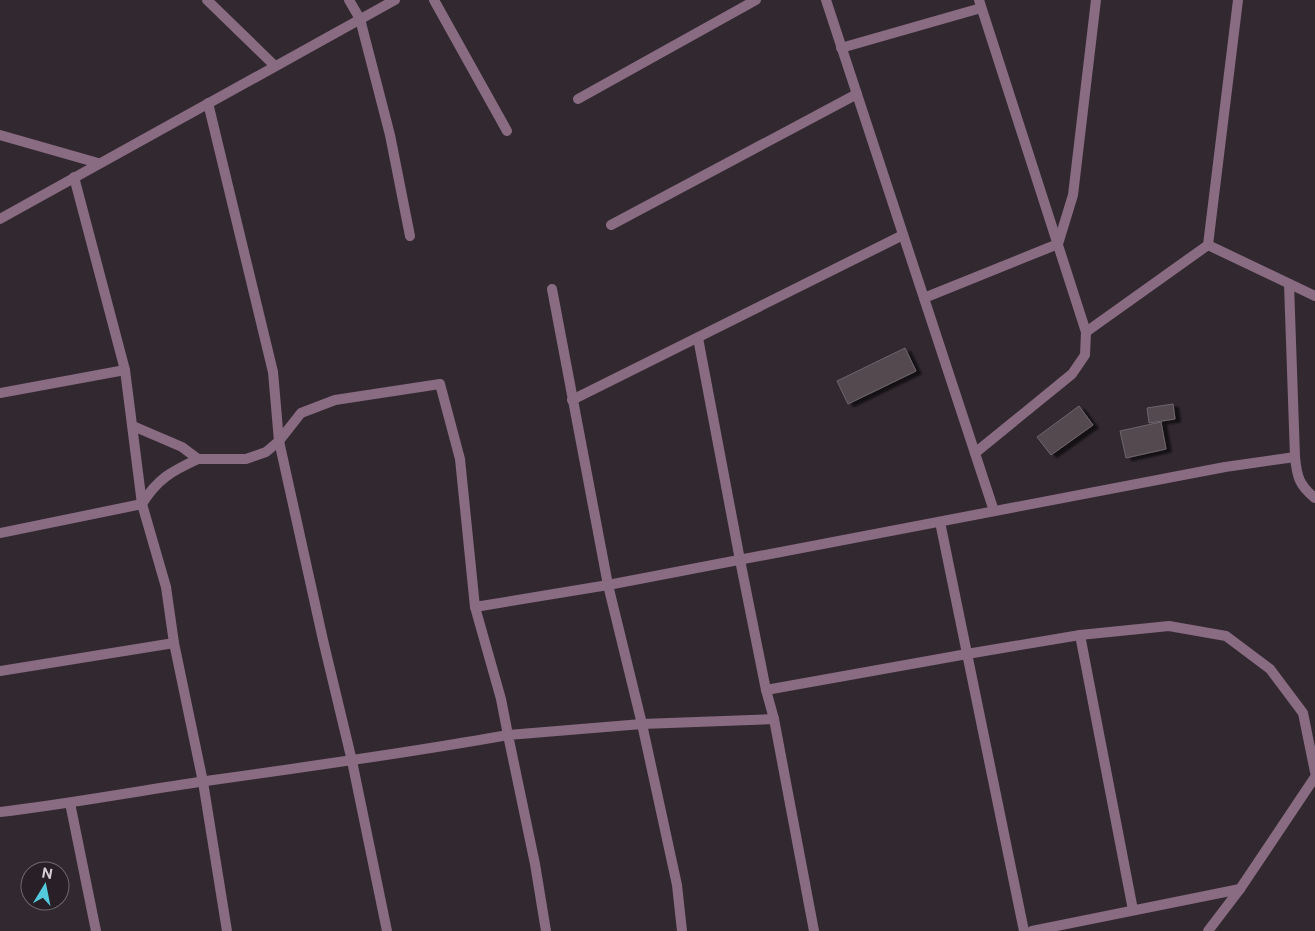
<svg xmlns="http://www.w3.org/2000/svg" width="1315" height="931" viewBox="0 0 1315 931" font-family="'Public Sans',sans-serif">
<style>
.building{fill:#52484f;stroke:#6f656d;filter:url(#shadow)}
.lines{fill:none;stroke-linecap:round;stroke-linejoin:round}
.minor{stroke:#896b82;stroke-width:10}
</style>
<defs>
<filter id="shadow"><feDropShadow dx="5.5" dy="3" stdDeviation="1" flood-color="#0009"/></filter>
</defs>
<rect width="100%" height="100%" fill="#322930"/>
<g class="building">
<polygon points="905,348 916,371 848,404 837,381"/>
<polygon points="1173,404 1175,419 1149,423 1147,408"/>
<polygon points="1079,406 1093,425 1051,455 1037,437"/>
<polygon points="1161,422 1166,449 1126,458 1120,431"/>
</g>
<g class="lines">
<g class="minor">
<polyline points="207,0 275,66"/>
<polyline points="349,0 360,19 390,135 410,236"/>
<polyline points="434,0 507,131"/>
<polyline points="826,0 994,511"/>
<polyline points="841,48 981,8"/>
<polyline points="578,99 756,0"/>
<polyline points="208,103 273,372 279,441 323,640 352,761 387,931"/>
<polyline points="0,135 98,163"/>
<polyline points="74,177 125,370 142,504 166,587 174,643 203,782 227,931"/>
<polyline points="0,219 395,0"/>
<polyline points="611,225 857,94"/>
<polyline points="1208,245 1315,296"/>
<path d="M1289,284L1295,457C1297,477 1299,485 1315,498"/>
<polyline points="552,289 608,585 642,724 677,885 682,931"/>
<polyline points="924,298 1058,244 1073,195 1096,0"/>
<polyline points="1086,332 1208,245 1238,0"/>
<polyline points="698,338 740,560 766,690 774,719 814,931"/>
<polyline points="0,393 125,370"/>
<polyline points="572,400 903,235"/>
<polyline points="975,453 1072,374 1085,355 1086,332 979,0"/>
<polyline points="940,522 1024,931"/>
<path d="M0,533L142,504C157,479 172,471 198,459"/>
<polyline points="475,607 608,585 1225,467 1295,457"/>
<polyline points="1080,635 1133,910"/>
<polyline points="0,671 174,643"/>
<polyline points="766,690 967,654 1080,635 1169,626 1226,636 1270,669 1303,713 1315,772"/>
<polyline points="70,803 96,931"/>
<path d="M0,812C69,804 137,791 206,781C307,767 408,753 508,735L501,699L475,607L460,459L440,384L335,400L301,413L279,441L266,452L246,459H198L182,447L133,426"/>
<polyline points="546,931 535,864 508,735 642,724 774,719"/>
<polyline points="1032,931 1240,889"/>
<polyline points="1208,931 1240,889 1315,777"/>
</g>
</g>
<g transform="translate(45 886) rotate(10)"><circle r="24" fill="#282026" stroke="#6e676c"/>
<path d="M0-4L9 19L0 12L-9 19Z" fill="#54cadd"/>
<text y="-8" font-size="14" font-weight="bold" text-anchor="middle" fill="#d7d1d6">N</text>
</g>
</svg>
